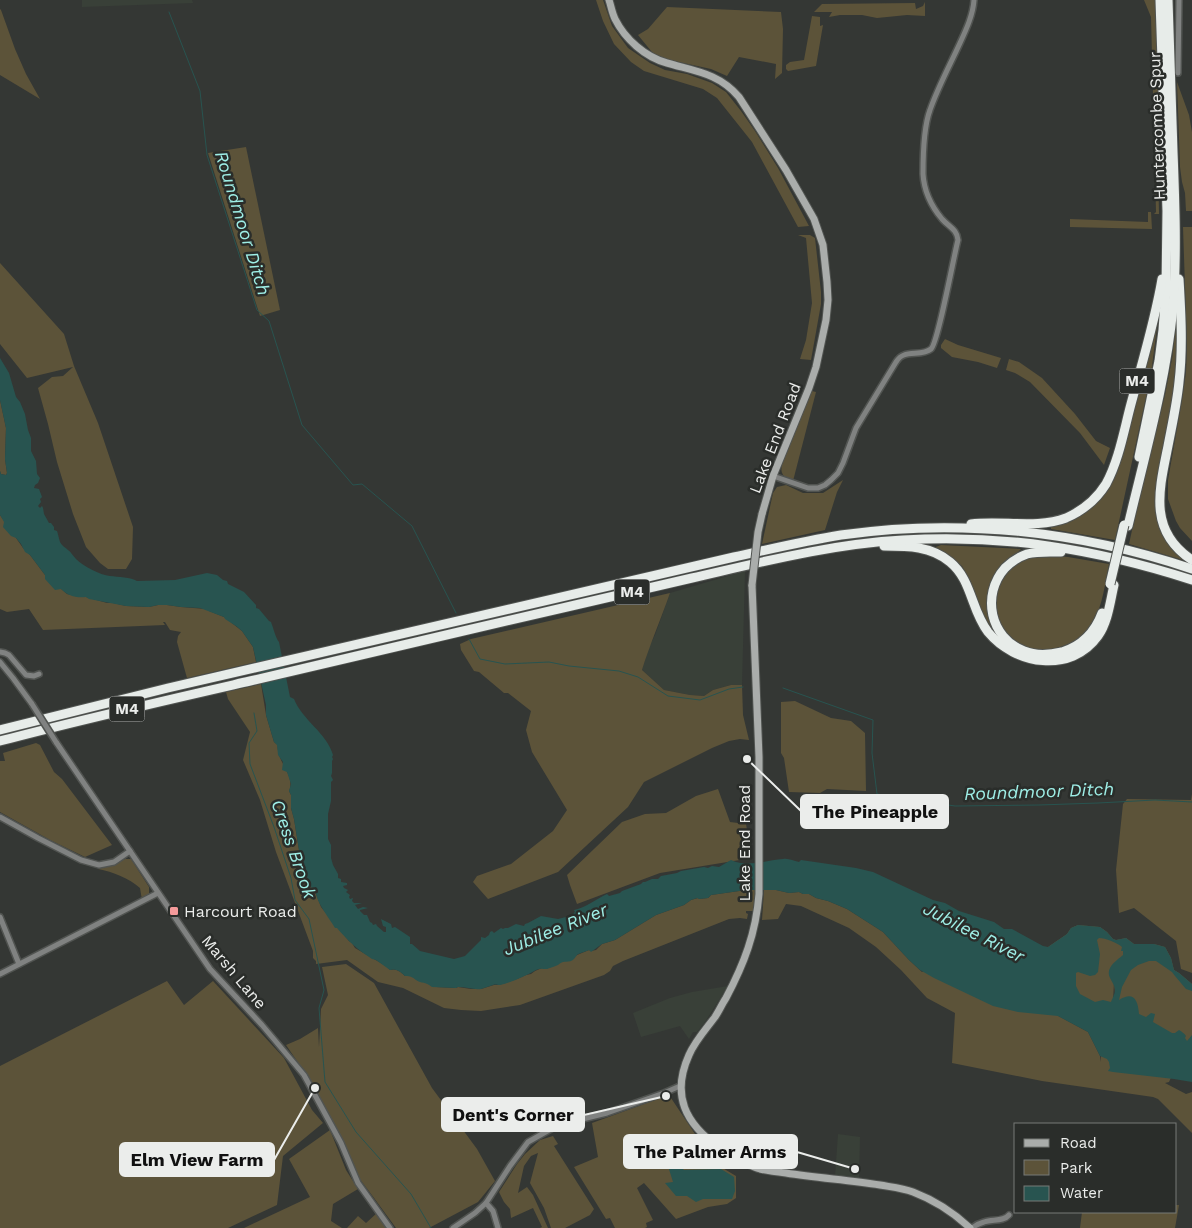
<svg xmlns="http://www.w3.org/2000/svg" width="1192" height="1228" viewBox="0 0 1192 1228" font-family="'Work Sans',sans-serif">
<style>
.built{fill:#394038}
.green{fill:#5c5339}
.water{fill:#285450;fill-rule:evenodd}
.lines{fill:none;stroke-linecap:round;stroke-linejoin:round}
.stream{stroke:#285450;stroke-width:1}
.minor-casing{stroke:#515451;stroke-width:8}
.secondary-casing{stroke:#515451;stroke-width:9}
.motorway-casing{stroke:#515451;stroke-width:11}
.minor{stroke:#808281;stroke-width:5}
.secondary{stroke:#aaadab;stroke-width:7}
.motorway{stroke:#e7ece9;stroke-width:9}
.minor-bridge-casing{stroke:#515451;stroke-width:8;stroke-linecap:butt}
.secondary-bridge-casing{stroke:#515451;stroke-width:9;stroke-linecap:butt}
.motorway-bridge-casing{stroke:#515451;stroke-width:11;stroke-linecap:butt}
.minor-bridge{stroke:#808281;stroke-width:5}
.secondary-bridge{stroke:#aaadab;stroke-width:7}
.motorway-bridge{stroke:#e7ece9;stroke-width:9}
.poi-dot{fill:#f59b9b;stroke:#2a2d2a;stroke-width:2}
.labels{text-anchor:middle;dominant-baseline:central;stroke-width:5;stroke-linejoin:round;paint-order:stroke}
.shield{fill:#2a2d2a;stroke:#b1b3b1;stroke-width:1}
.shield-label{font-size:15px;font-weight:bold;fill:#ebedeb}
.street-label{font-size:16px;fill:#ebedeb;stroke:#2a2d2a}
.poi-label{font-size:16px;fill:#ebedeb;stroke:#2a2d2a;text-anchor:start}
.water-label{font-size:18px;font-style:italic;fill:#9eeee6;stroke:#2a2d2a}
.leader{fill:none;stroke:#ebedeb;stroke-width:2}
.callout-dot{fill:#ebedeb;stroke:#2a2d2a;stroke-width:2}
.callout{fill:#ebedeb;stroke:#ebedeb;stroke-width:2}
.callout-label{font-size:18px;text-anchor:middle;font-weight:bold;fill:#111}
</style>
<rect width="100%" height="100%" fill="#343734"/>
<g class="built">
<polygon points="82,0 192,0 193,3 82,7"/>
<polygon points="745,571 742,685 731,685 713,690 704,696 690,695 664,690 642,670 649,647 655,635 670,593"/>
<polygon points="728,986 705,1022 697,1032 693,1032 689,1039 680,1026 641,1037 633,1013 670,998 692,992"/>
<polygon points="838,1134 860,1137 859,1179 835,1177"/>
</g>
<g class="green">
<polygon points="596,0 603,0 612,26 628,48 650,63 665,70 687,74 712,83 726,92 741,111 755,131 778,168 809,226 798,227 752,142 717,98 703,89 644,71 631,62 614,44 603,21"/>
<polygon points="1144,0 1155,0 1160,138 1158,164 1159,214 1154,214 1156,212 1151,17"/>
<polygon points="925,2 925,16 907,15 877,18 862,15 840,15 829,17 832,12 814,12 822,4 915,3 916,9 923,6"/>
<polygon points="667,7 781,12 783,29 782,73 775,79 776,64 739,57 727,76 711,69 656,57 638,35 648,29"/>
<polygon points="0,9 1,10 15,49 26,74 40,99 0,75"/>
<polygon points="812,16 820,17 820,26 823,25 816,66 788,71 786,69 786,65 790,62 804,60"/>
<polygon points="1177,82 1189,115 1192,132 1192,211 1186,211 1185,193 1182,182 1180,167"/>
<polygon points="246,147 280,310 260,316 208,153"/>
<polygon points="1148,212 1151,212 1152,229 1070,227 1070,219 1148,222"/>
<polygon points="1183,227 1192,227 1192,541 1180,528 1176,521 1168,499 1168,480 1182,400 1186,372 1187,346"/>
<polygon points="798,235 810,235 815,238 821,292 821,304 811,360 800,359 806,340 812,303 806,238"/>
<polygon points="0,263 64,334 74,366 98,423 133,527 132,559 126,569 108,569 100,563 86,547 73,514 57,462 48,424 38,388 52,377 63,376 73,367 27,378 0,344"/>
<path d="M1160,305L1151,374L1115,540L1051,529V527C1072,521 1085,513 1101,498Z"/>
<polygon points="1177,317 1177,375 1156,505 1185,559 1183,560 1129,544 1136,512 1165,395 1172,359"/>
<polygon points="945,339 958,345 1001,358 997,368 978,362 952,357 941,348 941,345"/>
<polygon points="1009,359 1019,362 1042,378 1075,414 1096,441 1110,448 1104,465 1080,433 1030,382 1015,373 1006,370"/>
<path d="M812,391L816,392L793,481C779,476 780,470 784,457L810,393Z"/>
<polygon points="0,400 6,428 5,459 7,473 6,475 1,474 0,471"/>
<polygon points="843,480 837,492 825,530 762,544 773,493 777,487 786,485 803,493 823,493"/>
<polygon points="0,515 23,548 30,555 45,575 67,594 79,597 86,597 107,603 113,603 126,606 149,607 158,605 167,605 181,607 206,609 209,611 224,617 242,631 253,647 256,662 187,678 177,642 178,636 181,632 170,630 165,622 163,622 165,625 43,630 29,609 7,612 0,609"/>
<polygon points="941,545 1021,549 995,576 993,624 994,631 984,618 970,581 962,566 933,548"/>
<path d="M1048,555L1068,557L1109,564C1105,583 1103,605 1093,622C1086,635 1074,643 1060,647C996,667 969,579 1029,558C1035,556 1041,556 1048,555Z"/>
<path d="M670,593C661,619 650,644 642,670L664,690L690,695L704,696L713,690L731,685H742L743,715L749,740L740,739L729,741L712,748L644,782L628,807L558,872L488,899L473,882L477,876L511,864L553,831L567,810L532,752L526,730L531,711L508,693H504L479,672L474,671L461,650L460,644L471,639Z"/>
<path d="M261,684L266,715L274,742L278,745C275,760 296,775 289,791L291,795V808L294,819L299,850V857L309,881L315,891L321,907L349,941L352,943L355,948L386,966L390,970C396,968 401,972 405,976C409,975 414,976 417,980L424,982L436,987L456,988L458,987L471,989H481L494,985H499L517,979L526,975L531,974L535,971L542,968L546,969L563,961H569L577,955L589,950L591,951L596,950L602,944L615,940L656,915L684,905L691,900L698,898L699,899L708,898L711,895L746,890H756L753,911H746V913L748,914L747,919L740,918L729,919L623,961L613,966L610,971L604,975L520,1005L481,1011L461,1010L444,1008L403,988L378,982L347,960L316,964V961L313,958V951L276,852L260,800L243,760L250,732L228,699L226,692Z"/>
<polygon points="795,701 831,718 851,721 865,733 866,791 827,789 820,793 789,792 784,758 781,753 781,702"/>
<polygon points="36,743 40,745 54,772 62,779 112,845 85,857 50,840 0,812 0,761 5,761 3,753"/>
<polygon points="718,789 730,822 746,824 752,858 660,873 577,904 570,885 567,875 622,822 645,814 666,813 696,796"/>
<polygon points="1192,794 1192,973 1181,969 1176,941 1134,908 1119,913 1116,870 1123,804 1127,799 1191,800"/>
<path d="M125,859H131L149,887V894L142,900L140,888C129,878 113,872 98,869L112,865Z"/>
<polygon points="764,890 776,890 789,893 799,892 803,894 809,894 816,898 828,901 847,909 883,932 909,960 922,972 928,969 1049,1011 1088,1032 1100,1056 1100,1062 1101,1056 1173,1073 1169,1082 1165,1083 1186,1094 1192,1092 1192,1133 1158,1099 1153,1097 1042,1081 952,1063 955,1013 927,998 901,970 876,947 849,928 801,906 786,904 778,919 762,920"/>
<polygon points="1078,925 1100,927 1107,932 1113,939 1116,940 1126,938 1134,944 1154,944 1165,947 1171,958 1174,970 1179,973 1192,984 1192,1038 1187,1043 1171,1037 1116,1005 1114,982 1113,1002 1111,1004 1096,1003 1077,995 1048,947 1067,934 1071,928"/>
<polygon points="346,964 374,983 432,1088 477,1149 495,1181 478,1202 429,1228 396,1228 374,1198 359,1178 335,1128 310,1080 286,1045 300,1039 318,1028 319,1047 321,1009 328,995 322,967"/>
<polygon points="167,981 184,1005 213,981 284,1058 312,1110 323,1123 283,1156 277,1205 228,1228 0,1228 0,1066"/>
<polygon points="669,1095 695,1134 735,1162 733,1168 722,1162 721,1167 736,1176 736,1198 727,1204 708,1207 676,1219 644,1183 637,1188 653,1220 646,1223 647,1227 645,1228 615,1228 610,1218 606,1219 574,1167 598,1157 592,1123"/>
<polygon points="330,1130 346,1170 358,1189 333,1204 331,1221 342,1228 244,1228 310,1197 289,1159"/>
<polygon points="553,1136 558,1144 554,1146 594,1209 590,1215 565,1228 551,1228 544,1208 530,1183 538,1153 531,1156 524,1166 518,1193 527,1187 533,1195 548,1228 540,1228 542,1227 533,1208 511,1218 510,1209 504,1202 499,1192 517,1164 525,1154 540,1140"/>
<polygon points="1176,1205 1179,1205 1175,1228 1080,1228 1082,1212 1176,1212"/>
<polygon points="377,1213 388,1228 347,1228 358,1216 366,1223"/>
</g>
<g class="water">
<path d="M0,358L9,373L16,397L20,402L25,414L28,430L31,438V451L36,461L37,474L40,478L38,483L35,485L34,488L39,489L42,497L40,499L41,502L38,506L40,508L42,506L43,508L44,514L49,523H51L54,527V530L57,531C58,534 59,539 60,542C62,546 65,547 68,550C71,552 73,556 76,559C83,566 100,575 110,576C118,577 131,577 137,581L175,580L207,573L217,575L223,580L227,581L228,584L244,592L256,605V608L259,609L269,621L271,622C273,627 276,639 279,642L290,697L294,699C302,720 327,733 333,755L332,757L333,759L332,761V773L331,776L333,780L331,782V801L328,814V839L331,845V858L333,865L338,874V878L341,879V882L347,883V885L343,886L344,888L348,890L346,892L350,895L349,897L350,899L353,898L352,901L354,903H362L355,905L358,909L363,907L368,908L360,910V911L364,915H367L370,922L372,923L373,925L376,924L377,926L384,932H386V927L383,926L381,919L391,924L392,928L395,927L410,937V944H412L420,951L454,959L465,956L481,940V937L485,938L489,935L490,932L492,931L494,933L501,928L503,929L505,928H508L516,924L524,926L525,924L528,923L541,916L558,919L570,916L575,912L574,910C587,907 596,899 607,894L609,896L620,893L622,891L641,884L643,882H645L652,879H658L661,876L677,873L681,871L704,867L708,868L712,866L719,867L731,860C748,868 766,860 783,859C789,858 793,861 799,862L801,860L856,868L873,872L933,900L945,903L959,911L994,922L1004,929H1012L1043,946L1048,947L1067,934L1071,928L1078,925L1100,927L1107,932L1113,939L1116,940L1126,938L1134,944H1154L1165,947L1171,958L1174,970L1179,973L1192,984V991L1186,989L1175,976L1172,972L1156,961H1149L1138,965L1131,970L1122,987L1119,1000C1133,991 1138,999 1139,1014L1146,1017L1151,1013L1155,1014L1153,1022L1172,1033H1175L1179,1030C1182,1032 1184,1033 1186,1036L1185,1038L1187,1041L1192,1035V1082L1174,1079L1113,1072L1108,1071L1110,1068L1109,1062L1107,1059L1100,1056L1088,1032L1058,1016L1018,1012L993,1006L934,978L920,970L909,960L883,932L847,909L828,901L816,898L809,894H803L799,892L789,893L776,890H746L711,895L708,898L699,899L697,898L691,900L684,905L656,915L615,940L602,944L591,952L589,950C585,952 579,953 577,955C576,956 575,958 574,959C569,964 564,959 558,965C555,966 551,968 547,969C543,969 540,968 536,970C526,976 512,982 500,985C497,985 496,984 493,985C489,986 485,988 481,989C474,990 466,987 458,987L456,988L432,987C425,981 422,984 416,980C412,977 411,976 405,976C401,972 396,968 390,970L376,960L372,959C358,950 348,941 337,928H335C328,916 318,905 315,891L311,887V884L309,882L299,857V850L294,819L291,808V795L289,791L291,784L287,772L282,770L283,762L278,755L277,745L274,742L266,715V705L253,647L242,631L236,626L225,619L224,617L200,608L181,607L167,605H158L149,607L126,606L89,599L86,597C76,598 68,596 61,589L55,590L45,579V575L30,555L25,552L21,544L16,538L11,536L3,527L4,522L0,515V471L1,474L6,475L7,473L5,459L6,428L0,400ZM1099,938C1105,938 1118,943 1122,947L1121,951H1123V955C1116,961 1105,968 1110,978C1112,982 1115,986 1115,990C1115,994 1112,999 1111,1002L1103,1000L1095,1002L1080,994L1076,986V973L1078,972L1090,976L1095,975L1098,972L1100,954L1097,940Z"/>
<polygon points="677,1149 677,1164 684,1170 721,1169 734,1177 735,1191 732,1199 703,1199 696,1202 687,1196 676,1196 665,1183 673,1182 668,1166 663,1161 668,1154 668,1150"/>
</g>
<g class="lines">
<g class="stream">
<polyline points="169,12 200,91 207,155 257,310 269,321 302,425 353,485 362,484 412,526 456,613"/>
<polyline points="469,639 480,659 505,664 549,662 569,666 619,671 638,677 668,696 700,700 729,689 743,687"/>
<polyline points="783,688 797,693 873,720 872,753 877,794 955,806 1039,805 1098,803 1155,800 1192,802"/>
<polyline points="254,713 257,731 249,743 250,764 274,827 291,878 295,900 309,919 324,990 319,1008 325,1082 356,1132 411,1194 431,1228"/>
</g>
<defs>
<g id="minor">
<polyline points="1178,73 1179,0"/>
<path d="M773,476L808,488H818L825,485L831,480L838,473L843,463L856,428L896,362C898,359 901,356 904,355C912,352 924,355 931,349C938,343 954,255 958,240C957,229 949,227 942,219C932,207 924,191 923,174C923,157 924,126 930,110C938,87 950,65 960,43C966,30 973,15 974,0"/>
<polyline points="0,652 5,653 9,655 26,675 34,676 39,674"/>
<polyline points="0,662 13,678 32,704"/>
<polyline points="56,742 210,969 262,1025 304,1075 341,1143 358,1183 390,1228"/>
<polyline points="0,817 38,838 81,860 99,865 114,862 130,851"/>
<polyline points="0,917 19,964"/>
<polyline points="0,974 158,893"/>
<polyline points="486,1203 493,1211 498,1228"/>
<polyline points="453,1228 475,1213 486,1203 510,1166 528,1142 558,1125 607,1113 664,1093 680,1086"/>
<path d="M972,1228C976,1225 980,1223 984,1222C993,1219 1003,1222 1009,1215"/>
</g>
<g id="secondary">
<path d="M609,0C611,6 612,13 615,19C625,39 645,57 667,63C694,71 719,73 739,97L786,170L814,219L823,245L827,282L828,300L826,320L816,367L809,388L773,476L762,514"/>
<path d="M752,585L759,757V894C756,933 744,964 726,998C722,1004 719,1011 715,1017C706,1029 695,1041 689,1055C671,1095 685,1124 720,1148C726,1152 732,1157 739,1160C746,1163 753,1167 760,1169C768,1171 777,1172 786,1173C817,1178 849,1180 880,1185C891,1187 902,1188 913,1192C934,1200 954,1213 970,1228"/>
</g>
<g id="motorway">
<path d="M1179,279C1181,313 1183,348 1179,382C1177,403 1172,425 1168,446C1159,490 1148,531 1192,560"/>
<polyline points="1139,457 1159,361 1163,330 1166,289 1167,211 1160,0"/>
<path d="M971,524C1001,520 1037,529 1066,518C1082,511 1096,500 1106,484C1119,460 1124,430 1131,404C1142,363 1155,321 1162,279"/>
<path d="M1128,526C1145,454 1166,382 1173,307C1177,256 1175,203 1173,152C1171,101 1170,51 1168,0"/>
<path d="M884,546C908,546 931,546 950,562C972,580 971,610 988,632C1015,665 1071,674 1098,636C1108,622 1110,602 1114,585"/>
<path d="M1061,552C1050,552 1038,551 1027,554C1018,557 1011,562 1005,568C981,595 990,638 1024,651C1036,656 1049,655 1062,652C1081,646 1095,632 1102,613"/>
<path d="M0,730L168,688L734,557C770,549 805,541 841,535C959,518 1080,531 1192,569"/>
<path d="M0,741C83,719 167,700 250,681C320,665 389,648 459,632C537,614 614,596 692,578C762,562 831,544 903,540C1004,534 1096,549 1192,580"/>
</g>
</defs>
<use href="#minor" class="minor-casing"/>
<use href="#secondary" class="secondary-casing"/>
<use href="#motorway" class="motorway-casing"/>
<use href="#minor" class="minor"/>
<use href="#secondary" class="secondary"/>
<use href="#motorway" class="motorway"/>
<defs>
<polyline id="minor-bridge" points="32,704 56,742"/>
<polyline id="secondary-bridge" points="752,585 758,532 762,514"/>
<polyline id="motorway-bridge" points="1110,584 1124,525"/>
</defs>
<use href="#minor-bridge" class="minor-bridge-casing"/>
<use href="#secondary-bridge" class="secondary-bridge-casing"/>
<use href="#motorway-bridge" class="motorway-bridge-casing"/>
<use href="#minor-bridge" class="minor-bridge"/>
<use href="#secondary-bridge" class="secondary-bridge"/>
<use href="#motorway-bridge" class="motorway-bridge"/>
</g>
<rect class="poi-dot" x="169" y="906" width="10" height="10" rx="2.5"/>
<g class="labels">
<g class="shield">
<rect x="1119.5" y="368.5" width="35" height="25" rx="4"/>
<rect x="614.5" y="579.5" width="35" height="25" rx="4"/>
<rect x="109.5" y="696.5" width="35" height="25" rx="4"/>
</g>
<g class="shield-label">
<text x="1137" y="381">M4</text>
<text x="632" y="592">M4</text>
<text x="127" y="709">M4</text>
</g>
<g class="street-label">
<text transform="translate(1157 126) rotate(-92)">Huntercombe Spur</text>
<text transform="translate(775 438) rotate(-69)">Lake End Road</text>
<text transform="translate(744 843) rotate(-90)">Lake End Road</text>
<text transform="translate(234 972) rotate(50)">Marsh Lane</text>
</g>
<g class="poi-label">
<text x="184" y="911">Harcourt Road</text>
</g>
<g class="water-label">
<text transform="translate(243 223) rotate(73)">Roundmoor Ditch</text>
<text transform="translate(1039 791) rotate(-2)">Roundmoor Ditch</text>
<text transform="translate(294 849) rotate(71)">Cress Brook</text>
<text transform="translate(555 929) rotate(-22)">Jubilee River</text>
<text transform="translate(974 932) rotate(27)">Jubilee River</text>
</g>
</g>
<path class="leader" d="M747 759L801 811M666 1096L584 1115M855 1169L797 1152M315 1088L274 1160"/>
<g class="callout-dot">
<circle cx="747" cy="759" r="5"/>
<circle cx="666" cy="1096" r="5"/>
<circle cx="855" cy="1169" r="5"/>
<circle cx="315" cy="1088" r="5"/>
</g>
<g class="callout">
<rect x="801" y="795" width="147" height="33" rx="5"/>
<rect x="442" y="1098" width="142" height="33" rx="5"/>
<rect x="624" y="1135" width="173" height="33" rx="5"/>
<rect x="120" y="1143" width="154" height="33" rx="5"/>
</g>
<g class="callout-label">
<text x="875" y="818">The Pineapple</text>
<text x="513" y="1121">Dent's Corner</text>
<text x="710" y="1158">The Palmer Arms</text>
<text x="197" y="1166">Elm View Farm</text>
</g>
<rect x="1014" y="1123" width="162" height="90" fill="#2a2d2a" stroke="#777a77"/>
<rect x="1024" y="1139" width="25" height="8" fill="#aaadab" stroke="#777a77"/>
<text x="1060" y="1148" font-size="15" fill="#ebedeb">Road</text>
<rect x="1024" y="1160" width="25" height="15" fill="#5c5339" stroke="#777a77"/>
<text x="1060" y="1173" font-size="15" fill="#ebedeb">Park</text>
<rect x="1024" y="1186" width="25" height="15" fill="#285450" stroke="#777a77"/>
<text x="1060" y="1198" font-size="15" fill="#ebedeb">Water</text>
</svg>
